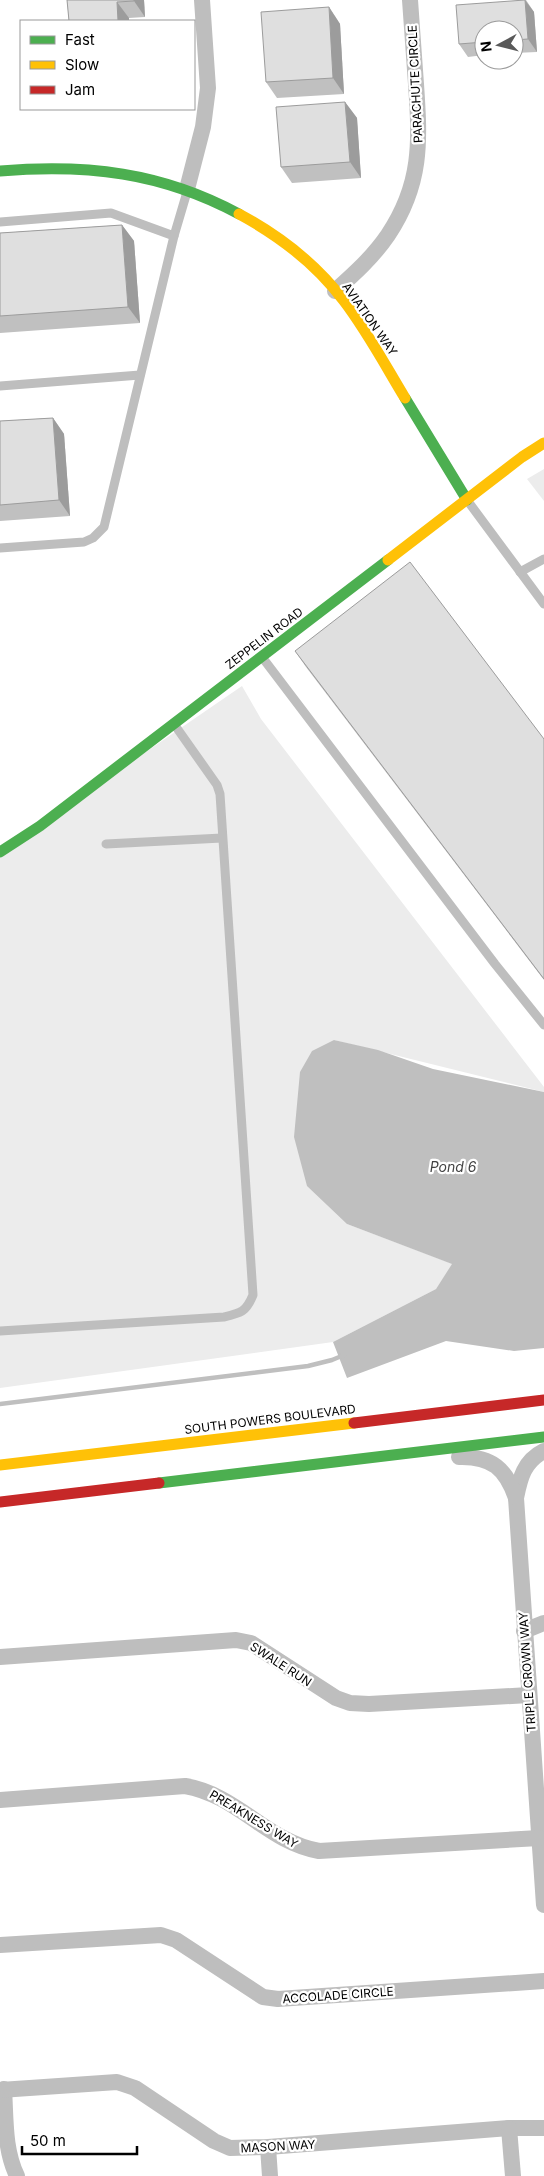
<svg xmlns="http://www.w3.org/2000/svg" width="544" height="2176" viewBox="0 0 544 2176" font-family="Inter,sans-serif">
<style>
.green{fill:#ececec}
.water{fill:#bfbfbf}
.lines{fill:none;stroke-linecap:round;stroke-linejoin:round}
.stream{stroke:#bfbfbf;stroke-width:4.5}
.lane{stroke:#bebebe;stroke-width:9}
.street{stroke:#bebebe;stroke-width:16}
.fast{stroke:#4caf50;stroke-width:11}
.slow{stroke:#ffc107;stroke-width:11}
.jam{stroke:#c62828;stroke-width:11}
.wall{fill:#c0c0c0}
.shaded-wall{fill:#9c9c9c}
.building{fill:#dfdfdf;stroke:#9c9c9c}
.labels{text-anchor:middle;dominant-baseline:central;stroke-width:4.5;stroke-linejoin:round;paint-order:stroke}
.street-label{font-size:12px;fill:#000;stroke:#fff}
.water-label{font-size:14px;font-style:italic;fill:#444;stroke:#fff}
</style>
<rect width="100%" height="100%" fill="#fff"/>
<g class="green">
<polygon points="544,469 544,501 527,479"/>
<polygon points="242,686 261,719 544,1087 544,1092 334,1040 347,1224 453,1264 436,1289 333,1342 0,1388 0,852"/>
</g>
<polygon class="water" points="334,1040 378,1050 433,1069 544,1092 544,1348 514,1351 446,1341 347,1378 333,1342 436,1289 452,1264 347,1224 307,1186 294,1137 300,1072 312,1051"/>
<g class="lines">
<polyline class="stream" points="0,1404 308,1366 332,1360 344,1355"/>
<g class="lane">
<polyline points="0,222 111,213 174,236"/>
<polyline points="0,386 140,375"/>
<polyline points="467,500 544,604"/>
<polyline points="0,548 84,542 93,538 104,527 174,236 187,192"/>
<polyline points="520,572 544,559"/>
<polyline points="262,657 495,964 544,1025"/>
<polyline points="106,844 222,838"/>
<path d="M0,1331L224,1317C241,1313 246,1312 253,1295L220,794L217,785L174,724"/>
</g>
<g class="street">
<polyline points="187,189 203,127 208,88 202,0"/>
<path d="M335,291C354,274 373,257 388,235C422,184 420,142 416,84C414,56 412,28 410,0"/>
<path d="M544,1451C524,1461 520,1478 516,1498L544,1905"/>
<path d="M459,1457C492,1456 506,1469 516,1498"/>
<polyline points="524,1631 544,1623"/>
<polyline points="0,1657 236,1640 251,1643 336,1698 350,1703 369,1704 529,1695"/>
<path d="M0,1800L185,1786C238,1795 267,1842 319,1851L539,1838"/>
<polyline points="0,1945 161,1935 176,1940 263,1997 278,1999 544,1981"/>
<path d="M4,2089C6,2119 4,2149 17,2176"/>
<polyline points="0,2090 117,2082 135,2088 214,2141 230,2148 268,2147 509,2128 544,2128"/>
<polyline points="509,2128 513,2176"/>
<polyline points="268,2147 270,2176"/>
</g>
<g class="fast">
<path d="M0,171C87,164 161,172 239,214"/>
<polyline points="405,398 467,500"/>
<polyline points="0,852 40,826 388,560"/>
<polyline points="159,1483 544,1437"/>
</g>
<g class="slow">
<path d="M239,214C278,235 317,265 344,301C367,331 385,365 405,398"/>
<polyline points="388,560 522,457 544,443"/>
<polyline points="0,1465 354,1423"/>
</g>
<g class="jam">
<polyline points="354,1423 544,1400"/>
<polyline points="0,1502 159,1483"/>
</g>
</g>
<g class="wall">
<polygon points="67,0 144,0 145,17 129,18 129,21 69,21"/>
<polygon points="526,0 534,12 537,52 514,53 514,30 484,30 484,55 468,57 459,44"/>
<polygon points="329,7 340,24 344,94 277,98 266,82"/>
<polygon points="345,102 357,118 361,178 292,183 281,167"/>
<polygon points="122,225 134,241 140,323 0,333 0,233"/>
<polygon points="53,418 64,434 70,516 0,521 0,421"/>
<polygon points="295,651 544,739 544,980 306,667"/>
</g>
<g class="shaded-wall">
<polygon points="134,0 144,0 145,17 134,1"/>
<polygon points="525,0 534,12 537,52 528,39"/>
<polygon points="117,2 129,18 129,21 118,21"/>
<polygon points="329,7 340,24 344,94 333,78"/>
<polygon points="345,102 357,118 361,178 350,162"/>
<polygon points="122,225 134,241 140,323 128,307"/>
<polygon points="53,418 64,434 70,516 59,500"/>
</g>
<g class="building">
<polygon points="67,0 134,0 134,1 117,2 118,21 69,21"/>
<polygon points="525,0 528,39 514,40 514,30 484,30 484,42 459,44 456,5"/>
<polygon points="329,7 333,78 266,82 261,12"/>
<polygon points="345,102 350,162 281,167 276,107"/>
<polygon points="122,225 128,307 0,316 0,233"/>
<polygon points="53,418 59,500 0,505 0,421"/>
<polygon points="410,562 544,739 544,979 295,651"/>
</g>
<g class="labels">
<g class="street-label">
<text transform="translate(415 84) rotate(-93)">PARACHUTE CIRCLE</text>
<text transform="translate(370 319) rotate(55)">AVIATION WAY</text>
<text transform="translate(264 638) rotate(-37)">ZEPPELIN ROAD</text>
<text transform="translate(270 1419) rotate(-7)">SOUTH POWERS BOULEVARD</text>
<text transform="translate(281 1664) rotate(33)">SWALE RUN</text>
<text transform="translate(527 1672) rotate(-94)">TRIPLE CROWN WAY</text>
<text transform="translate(254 1819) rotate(31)">PREAKNESS WAY</text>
<text transform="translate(338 1995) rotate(-4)">ACCOLADE CIRCLE</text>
<text transform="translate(278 2146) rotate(-3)">MASON WAY</text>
</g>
<g class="water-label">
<text x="453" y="1166">Pond 6</text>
</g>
</g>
<rect x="20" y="20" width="175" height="90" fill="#ffffff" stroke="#999999"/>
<rect x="30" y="36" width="25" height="8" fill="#4caf50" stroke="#999999"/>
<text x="65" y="45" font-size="15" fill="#000000">Fast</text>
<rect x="30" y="61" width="25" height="8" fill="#ffc107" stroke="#999999"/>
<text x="65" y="70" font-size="15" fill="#000000">Slow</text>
<rect x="30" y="86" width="25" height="8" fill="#c62828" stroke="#999999"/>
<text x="65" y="95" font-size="15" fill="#000000">Jam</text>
<g transform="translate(499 45) rotate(263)"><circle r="24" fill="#ffffff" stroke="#999999"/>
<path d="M0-4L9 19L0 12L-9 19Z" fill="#595959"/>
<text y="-8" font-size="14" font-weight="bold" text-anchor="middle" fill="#000000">N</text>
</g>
<path d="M22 2146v8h115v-8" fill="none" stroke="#000000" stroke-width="2.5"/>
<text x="30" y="2146" font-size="15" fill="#000000" stroke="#ffffff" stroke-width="4" paint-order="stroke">50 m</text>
</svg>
